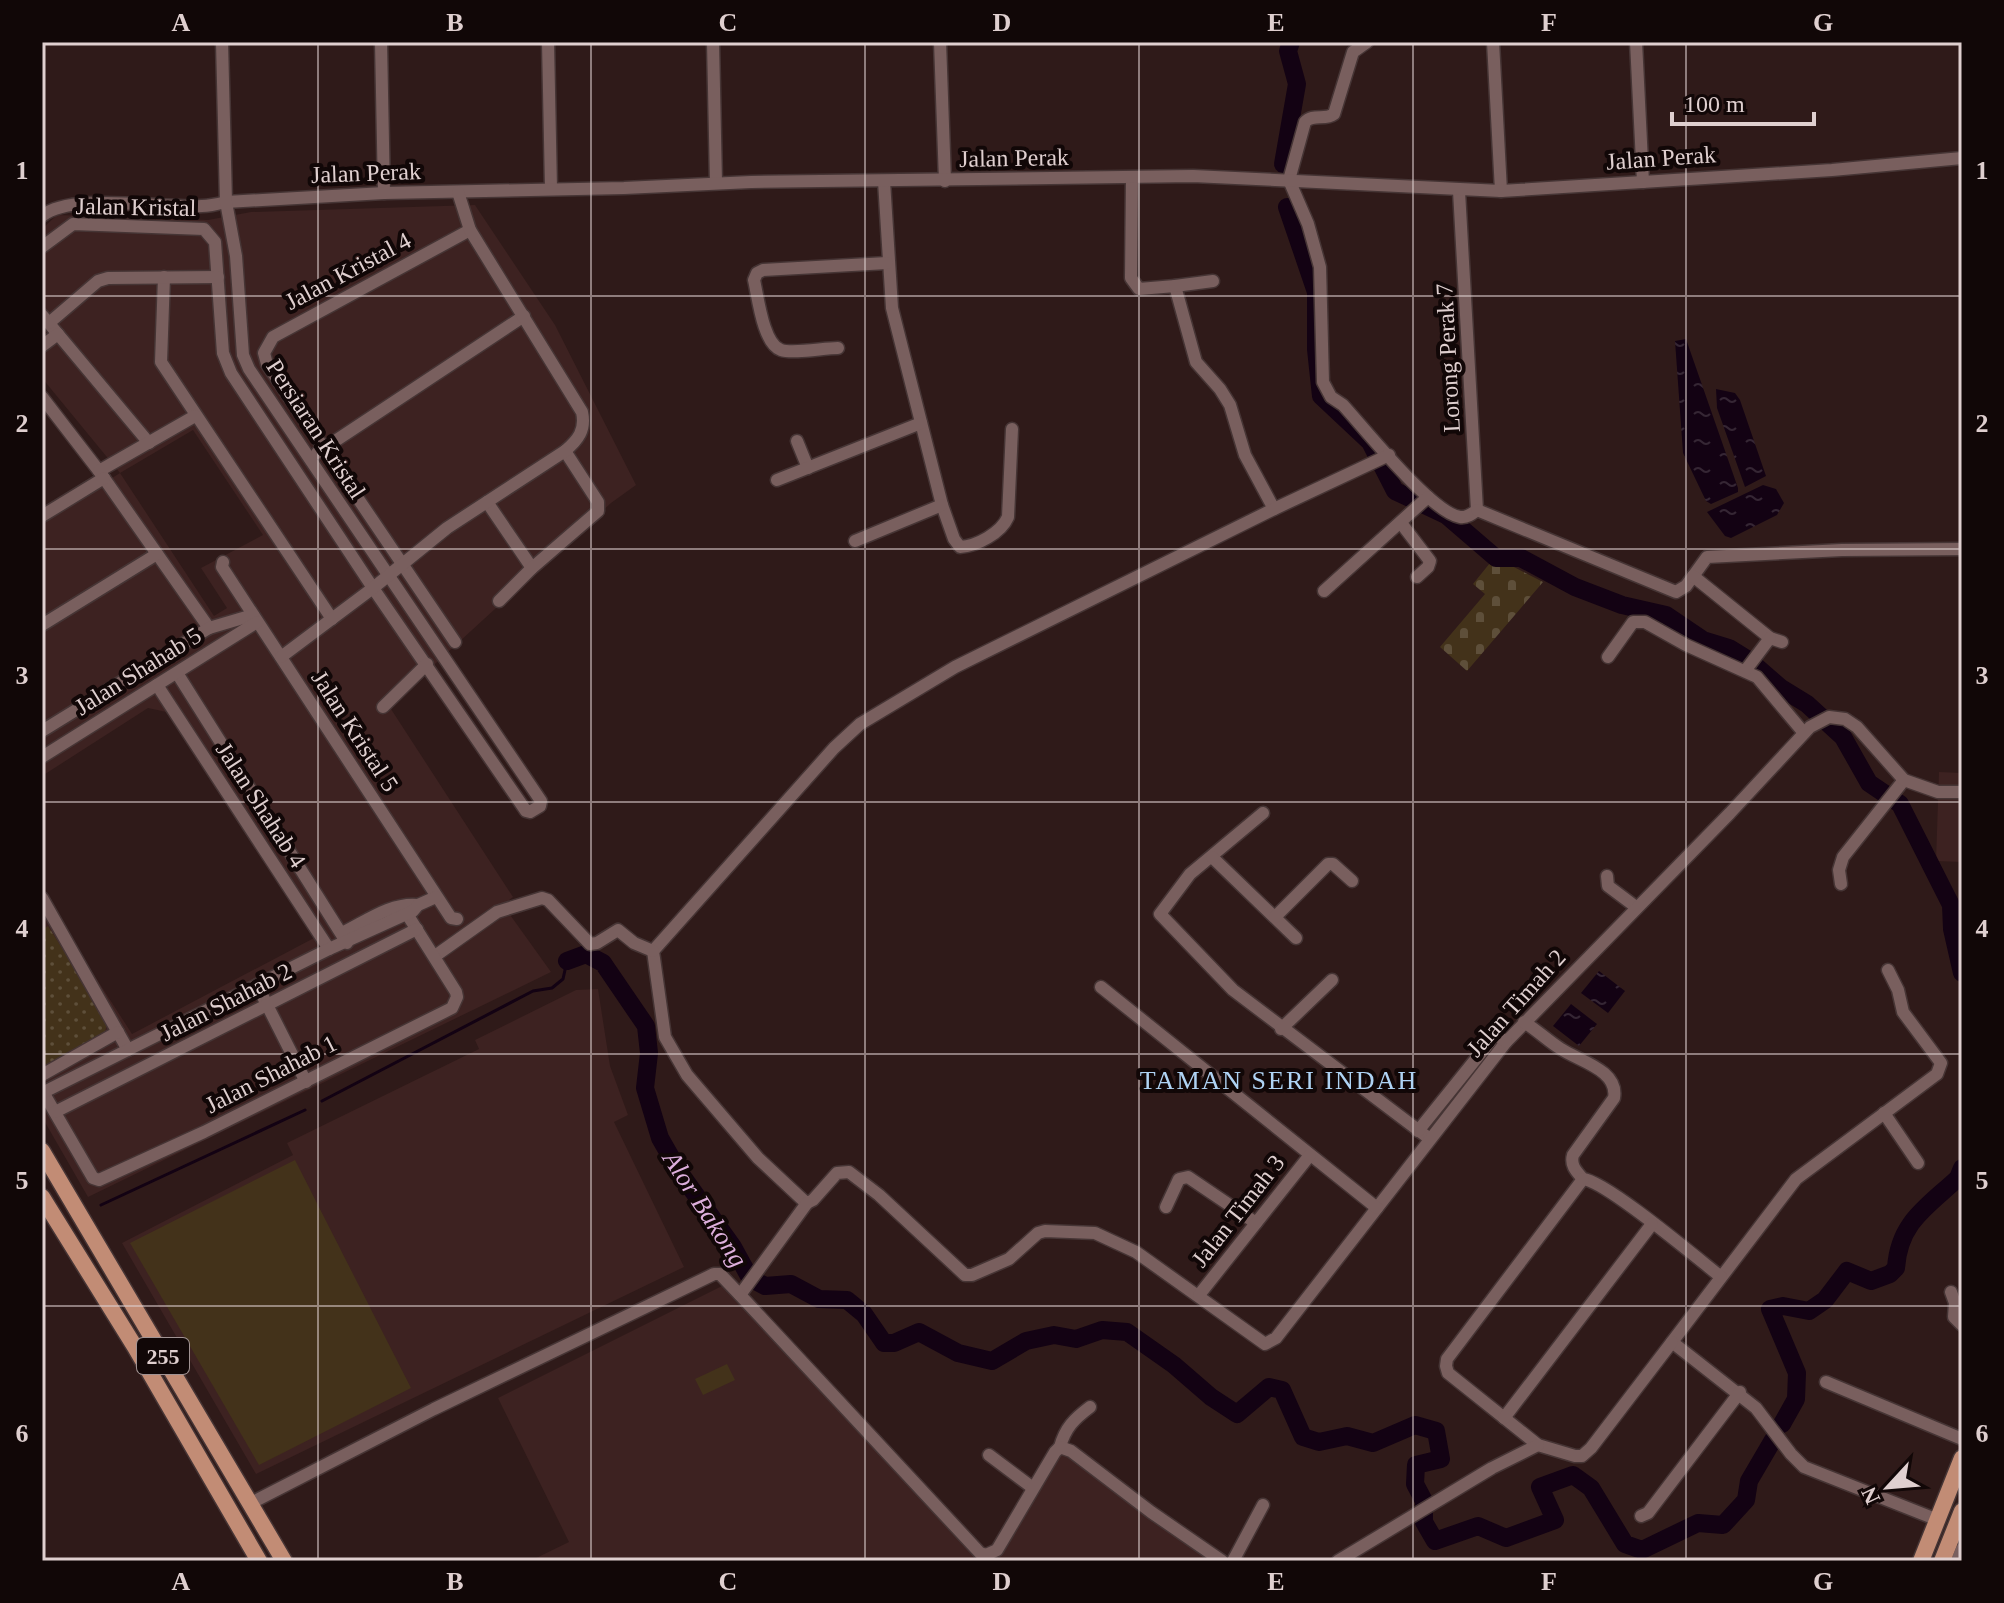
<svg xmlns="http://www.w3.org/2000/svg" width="2004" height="1603" viewBox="0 0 2004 1603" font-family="'Times New Roman',serif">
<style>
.built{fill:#3d2221;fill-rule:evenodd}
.grass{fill:url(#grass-dots)}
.cemetery{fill:url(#cemetery-stones)}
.pitch{fill:#43321a}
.water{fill:url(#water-ripples)}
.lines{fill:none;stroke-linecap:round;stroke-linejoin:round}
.stream{stroke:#130213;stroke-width:3}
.river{stroke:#130213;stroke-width:18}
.minor-casing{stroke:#463535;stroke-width:15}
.major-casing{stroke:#463535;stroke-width:19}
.minor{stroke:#795f5e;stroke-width:12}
.major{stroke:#c28c75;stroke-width:16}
.grid{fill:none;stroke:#dfcfcf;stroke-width:2;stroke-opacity:0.55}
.labels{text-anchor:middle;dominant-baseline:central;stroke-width:8;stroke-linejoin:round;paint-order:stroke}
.shield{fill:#110707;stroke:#a19393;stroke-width:2}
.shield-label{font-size:22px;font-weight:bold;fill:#dfcfcf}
.street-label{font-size:24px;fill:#dfcfcf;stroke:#110707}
.neighbourhood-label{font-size:26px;letter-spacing:2px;fill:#afd3f4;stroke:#110707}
.water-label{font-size:26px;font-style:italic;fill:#ddafdc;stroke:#110707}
.neatline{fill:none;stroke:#dfcfcf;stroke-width:3}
.grid-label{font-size:26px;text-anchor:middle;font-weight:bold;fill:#dfcfcf}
</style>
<defs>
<pattern id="grass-dots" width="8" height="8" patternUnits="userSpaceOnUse" patternTransform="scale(2)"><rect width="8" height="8" fill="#43321a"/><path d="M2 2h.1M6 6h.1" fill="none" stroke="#5e4f3a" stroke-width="1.8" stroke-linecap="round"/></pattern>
<pattern id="cemetery-stones" width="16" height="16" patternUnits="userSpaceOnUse" patternTransform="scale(2)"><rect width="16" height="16" fill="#43321a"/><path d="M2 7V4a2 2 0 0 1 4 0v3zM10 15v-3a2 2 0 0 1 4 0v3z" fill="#5e4f3a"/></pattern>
<pattern id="water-ripples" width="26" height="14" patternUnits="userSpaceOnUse" patternTransform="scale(2)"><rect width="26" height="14" fill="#130213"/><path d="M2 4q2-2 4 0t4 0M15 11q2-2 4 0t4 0" fill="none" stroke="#352634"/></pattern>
</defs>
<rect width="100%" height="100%" fill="#2f1a19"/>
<g class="built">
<path d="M475,205L555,325L636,485L611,503L389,706L513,897L503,905L551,972L88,1197L42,1117V894L132,1034L314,938L171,713L148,708L42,776V522L120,473L42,378V229L57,215L208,220L251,212ZM193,430L263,535L201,568L227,608L214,616L120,473Z"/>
<polygon points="1939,772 1962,773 1962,862 1936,861"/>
<polygon points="598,989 610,1066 628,1115 614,1122 684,1267 256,1474 122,1243 293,1155 287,1143 479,1049 475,1040 576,990"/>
<polygon points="732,1281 951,1528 988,1561 530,1561 569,1542 498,1398"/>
<polygon points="1061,1448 1226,1561 994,1561"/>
</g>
<polygon class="grass" points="48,926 108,1021 104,1034 47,1065 42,1062 42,930"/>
<polygon class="cemetery" points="1490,563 1499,566 1508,564 1543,582 1467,671 1440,647 1485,594 1473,584"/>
<g class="pitch">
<polygon points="295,1160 411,1388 259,1465 130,1243"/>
<polygon points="727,1364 735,1380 703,1395 695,1379"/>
</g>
<g class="water">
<polygon points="1686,339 1738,488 1738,492 1711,504 1706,501 1683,453 1675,341"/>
<polygon points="1716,389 1735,393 1740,400 1766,476 1745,487 1717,408"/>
<polygon points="1763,485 1776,489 1784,503 1777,515 1731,538 1725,536 1707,512"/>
<polygon points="1599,971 1625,991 1608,1013 1581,993"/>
<polygon points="1571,1004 1597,1024 1579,1046 1553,1026"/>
</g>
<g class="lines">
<g class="stream">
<polyline points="322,1101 533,991 552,988 563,979 567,961"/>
<polyline points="101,1205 305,1110"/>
</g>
<g class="river">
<polyline points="1283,164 1297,84 1288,51 1291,42"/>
<polyline points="1287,207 1316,292 1316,349 1321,396 1370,442 1395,491 1446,515 1496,558 1521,558 1575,587 1622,605 1666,615 1703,640 1729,648 1750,661 1781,688 1807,704 1843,737 1869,783 1900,804 1951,905 1952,929 1962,973"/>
<polyline points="567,961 586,954 603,963 646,1026 649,1053 645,1088 660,1138 680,1173 733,1247 750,1278 765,1286 791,1284 819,1299 847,1300 864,1314 884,1343 894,1343 919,1332 958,1353 992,1361 1026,1341 1054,1335 1076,1339 1102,1330 1127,1332 1174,1365 1211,1397 1237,1414 1269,1387 1282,1390 1303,1437 1319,1442 1347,1436 1373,1443 1415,1425 1436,1431 1441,1459 1416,1465 1415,1484 1424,1501 1424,1522 1435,1541 1478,1526 1506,1538 1555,1520 1540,1487 1573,1475 1591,1488 1625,1544 1642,1550 1698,1523 1723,1525 1746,1500 1749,1481 1773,1440"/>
<path d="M1782,1424L1796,1399L1797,1373L1770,1309L1783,1306L1809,1311L1825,1300L1847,1271L1871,1281L1890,1274L1896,1268C1899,1222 1927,1207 1958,1178L1962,1168"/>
</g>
<defs>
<g id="minor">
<polyline points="381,42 384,193"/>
<polyline points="548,42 551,189"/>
<polyline points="713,42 716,183"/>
<polyline points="940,42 945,181"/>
<path d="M1367,42L1353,52L1334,114C1325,121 1313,113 1305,122L1289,180L1308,224L1320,267L1323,382L1331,397L1343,405C1365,429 1432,513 1460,517C1467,518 1472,514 1477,510L1459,191"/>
<polyline points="1493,42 1501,191"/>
<polyline points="1636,42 1643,182"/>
<polyline points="1132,178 1131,278 1139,289 1175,286 1196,362 1220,389 1230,405 1245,455 1274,509"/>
<path d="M884,181L892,308L942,505L954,539L960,547C977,546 1001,533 1008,517L1012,429"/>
<path d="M42,216C71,192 162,209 202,206C210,206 218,204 226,202L384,193L624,188L751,182L1193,176L1501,191L1832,170L1962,158"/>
<polyline points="42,247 73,224 204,229 215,242 223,353 231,373 373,588 526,811 530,812 540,806 541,801 249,369 243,355 236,256 226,202 222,42"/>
<polyline points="164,277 161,362 332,619"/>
<polyline points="1175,286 1213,281"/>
<polyline points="42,315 149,443"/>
<polyline points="49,323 98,281 108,278 218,277"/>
<polyline points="42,346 58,334"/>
<path d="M838,348C824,348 793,354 781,350C763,344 758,297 754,280L757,273L763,270L887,263"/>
<polyline points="42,397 99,471 209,628"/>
<polyline points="797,441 808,468"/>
<polyline points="317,453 524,316"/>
<polyline points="99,471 195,416"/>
<polyline points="777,480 921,423"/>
<polyline points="487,502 532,568"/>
<polyline points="1477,510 1676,592 1686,586 1707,557 1842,550 1962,549"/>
<polyline points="42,516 104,478"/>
<polyline points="1401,523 1430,561 1428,567 1417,577"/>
<polyline points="855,541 942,505"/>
<polyline points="223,562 222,567 451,918 457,919"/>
<polyline points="1693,576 1770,638 1782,642"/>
<polyline points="1324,591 1428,497"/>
<polyline points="499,601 532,568 598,511 598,502 565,451"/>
<polyline points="42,625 157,554"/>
<polyline points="455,642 267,364 264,353 273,337 470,230"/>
<path d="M281,657L373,588L447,528L565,451C578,440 586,430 582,412L470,230L458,192"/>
<polyline points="1608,657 1633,622 1645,622 1686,645 1757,677 1804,733"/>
<polyline points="1745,671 1770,638"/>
<polyline points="177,673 347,943"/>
<polyline points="157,685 329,949"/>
<polyline points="383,707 427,664"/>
<polyline points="42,731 209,628 253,615"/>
<polyline points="42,757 257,622"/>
<polyline points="1263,813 1190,874 1160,914 1233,990 1430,1139"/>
<polyline points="1212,857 1296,938"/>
<polyline points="1607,876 1608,886 1636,907"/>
<polyline points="1841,884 1839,870 1843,857 1904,780"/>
<polyline points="42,898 128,1050"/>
<polyline points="1275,917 1328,864 1333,864 1352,881"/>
<path d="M342,933C365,922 391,902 418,905"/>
<polyline points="653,951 665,1037 687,1075 758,1158 804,1201 807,1203 813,1200 837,1173 849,1172 879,1195 965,1275 972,1275 1009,1259 1038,1233 1045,1231 1095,1233 1136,1252 1265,1344 1276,1338 1506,1042 1730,813 1810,727 1829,717 1845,719 1857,727 1904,780 1938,792 1962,792"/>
<polyline points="653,951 834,748 860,724 955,667 1274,509 1389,455"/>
<polyline points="435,956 497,912 542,898 548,900 590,944 597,943 618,930 634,943 653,951"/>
<polyline points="1888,970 1898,990 1903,1012 1941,1063 1937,1074 1796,1179 1672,1342 1756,1408 1791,1454 1804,1467 1938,1520"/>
<polyline points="257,985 306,1082"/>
<polyline points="1101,987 1377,1208"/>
<path d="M1524,1022C1537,1030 1548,1041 1561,1049C1579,1061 1619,1070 1614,1098L1573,1155C1570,1165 1576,1171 1583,1179C1606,1181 1697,1258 1721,1277"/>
<polyline points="1281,1029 1332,980"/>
<polyline points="42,1075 118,1032"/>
<polyline points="43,1092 93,1178 99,1180 204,1132 452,1008 457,997 456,992 407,914"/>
<polyline points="42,1093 329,949 413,911 418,905 436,897"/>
<polyline points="55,1112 417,929"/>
<polyline points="1884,1113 1918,1163"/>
<polyline points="1418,1131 1496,1034 1506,1042"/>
<polyline points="1583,1179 1447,1359 1446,1366 1448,1373 1538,1445 1575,1456 1582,1456 1591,1448 1672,1342"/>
<polyline points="1166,1207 1179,1179 1188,1177 1256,1223"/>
<polyline points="1951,1292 1955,1303 1954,1317 1962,1325"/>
<polyline points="740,1295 807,1203"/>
<polyline points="1199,1295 1310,1155"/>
<polyline points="1826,1382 1962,1439"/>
<polyline points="1504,1418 1652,1224"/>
<path d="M1060,1447C1065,1428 1074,1419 1090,1407"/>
<polyline points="989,1455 1033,1488"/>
<polyline points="251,1503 434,1409 714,1274 720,1274 740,1295 980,1553 986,1555 997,1550 1055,1452 1060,1447 1071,1451 1151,1512 1222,1561"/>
<polyline points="1641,1516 1648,1513 1740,1392"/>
<polyline points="1233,1561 1263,1505"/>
<polyline points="1338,1561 1492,1468 1538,1445"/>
<polyline points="1957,1561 1962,1549"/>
</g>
<g id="major">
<polyline points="42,1151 284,1561"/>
<polyline points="42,1197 135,1347 259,1561"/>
<polyline points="1921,1561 1962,1458"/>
<polyline points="1942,1561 1962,1511"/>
</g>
</defs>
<use href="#minor" class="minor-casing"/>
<use href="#major" class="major-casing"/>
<use href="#minor" class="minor"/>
<use href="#major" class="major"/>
</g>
<path class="grid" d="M318,42V1561M591,42V1561M865,42V1561M1139,42V1561M1413,42V1561M1686,42V1561M42,296H1962M42,549H1962M42,802H1962M42,1054H1962M42,1306H1962"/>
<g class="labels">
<rect class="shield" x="137" y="1338" width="52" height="36" rx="6"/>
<g class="shield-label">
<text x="163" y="1356">255</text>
</g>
<g class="street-label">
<text transform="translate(1014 158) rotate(-1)">Jalan Perak</text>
<text transform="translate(1661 158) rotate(-4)">Jalan Perak</text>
<text transform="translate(366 173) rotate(-2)">Jalan Perak</text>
<text transform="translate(136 207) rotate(1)">Jalan Kristal</text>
<text transform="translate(348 271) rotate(-28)">Jalan Kristal 4</text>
<text transform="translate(1448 358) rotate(-93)">Lorong Perak 7</text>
<text transform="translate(316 429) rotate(57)">Persiaran Kristal</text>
<text transform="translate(138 671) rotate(-32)">Jalan Shahab 5</text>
<text transform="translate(355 731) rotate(57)">Jalan Kristal 5</text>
<text transform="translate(261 805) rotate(57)">Jalan Shahab 4</text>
<text transform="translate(226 1002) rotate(-27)">Jalan Shahab 2</text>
<text transform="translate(1516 1003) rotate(-48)">Jalan Timah 2</text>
<text transform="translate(271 1074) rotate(-27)">Jalan Shahab 1</text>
<text transform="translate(1238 1211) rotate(-52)">Jalan Timah 3</text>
</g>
<g class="neighbourhood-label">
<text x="1279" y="1080">TAMAN SERI INDAH</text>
</g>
<g class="water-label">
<text transform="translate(705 1209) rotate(57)">Alor Bakong</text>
</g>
</g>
<rect width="2004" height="1603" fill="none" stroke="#110707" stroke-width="88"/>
<g transform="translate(1888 1487) rotate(244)" stroke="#110707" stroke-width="6" paint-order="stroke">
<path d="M0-6L14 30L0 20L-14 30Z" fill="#dfcfcf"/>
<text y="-12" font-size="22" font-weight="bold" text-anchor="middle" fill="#dfcfcf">N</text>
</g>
<path d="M1672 112v12h142v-12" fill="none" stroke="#dfcfcf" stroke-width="4"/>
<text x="1684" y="112" font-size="24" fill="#dfcfcf" stroke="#110707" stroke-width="6" paint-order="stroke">100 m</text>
<rect x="44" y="44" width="1916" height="1515" class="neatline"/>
<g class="grid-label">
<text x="181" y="31">A</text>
<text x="455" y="31">B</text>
<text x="728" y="31">C</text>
<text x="1002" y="31">D</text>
<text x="1276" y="31">E</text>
<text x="1549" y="31">F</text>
<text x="1823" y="31">G</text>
<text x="22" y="179">1</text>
<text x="1982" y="179">1</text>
<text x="22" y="432">2</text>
<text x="1982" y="432">2</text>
<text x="22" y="684">3</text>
<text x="1982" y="684">3</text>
<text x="22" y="937">4</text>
<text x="1982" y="937">4</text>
<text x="22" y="1189">5</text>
<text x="1982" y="1189">5</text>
<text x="22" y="1442">6</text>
<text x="1982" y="1442">6</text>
<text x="181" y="1590">A</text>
<text x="455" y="1590">B</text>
<text x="728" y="1590">C</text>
<text x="1002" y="1590">D</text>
<text x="1276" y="1590">E</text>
<text x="1549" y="1590">F</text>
<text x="1823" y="1590">G</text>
</g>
</svg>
